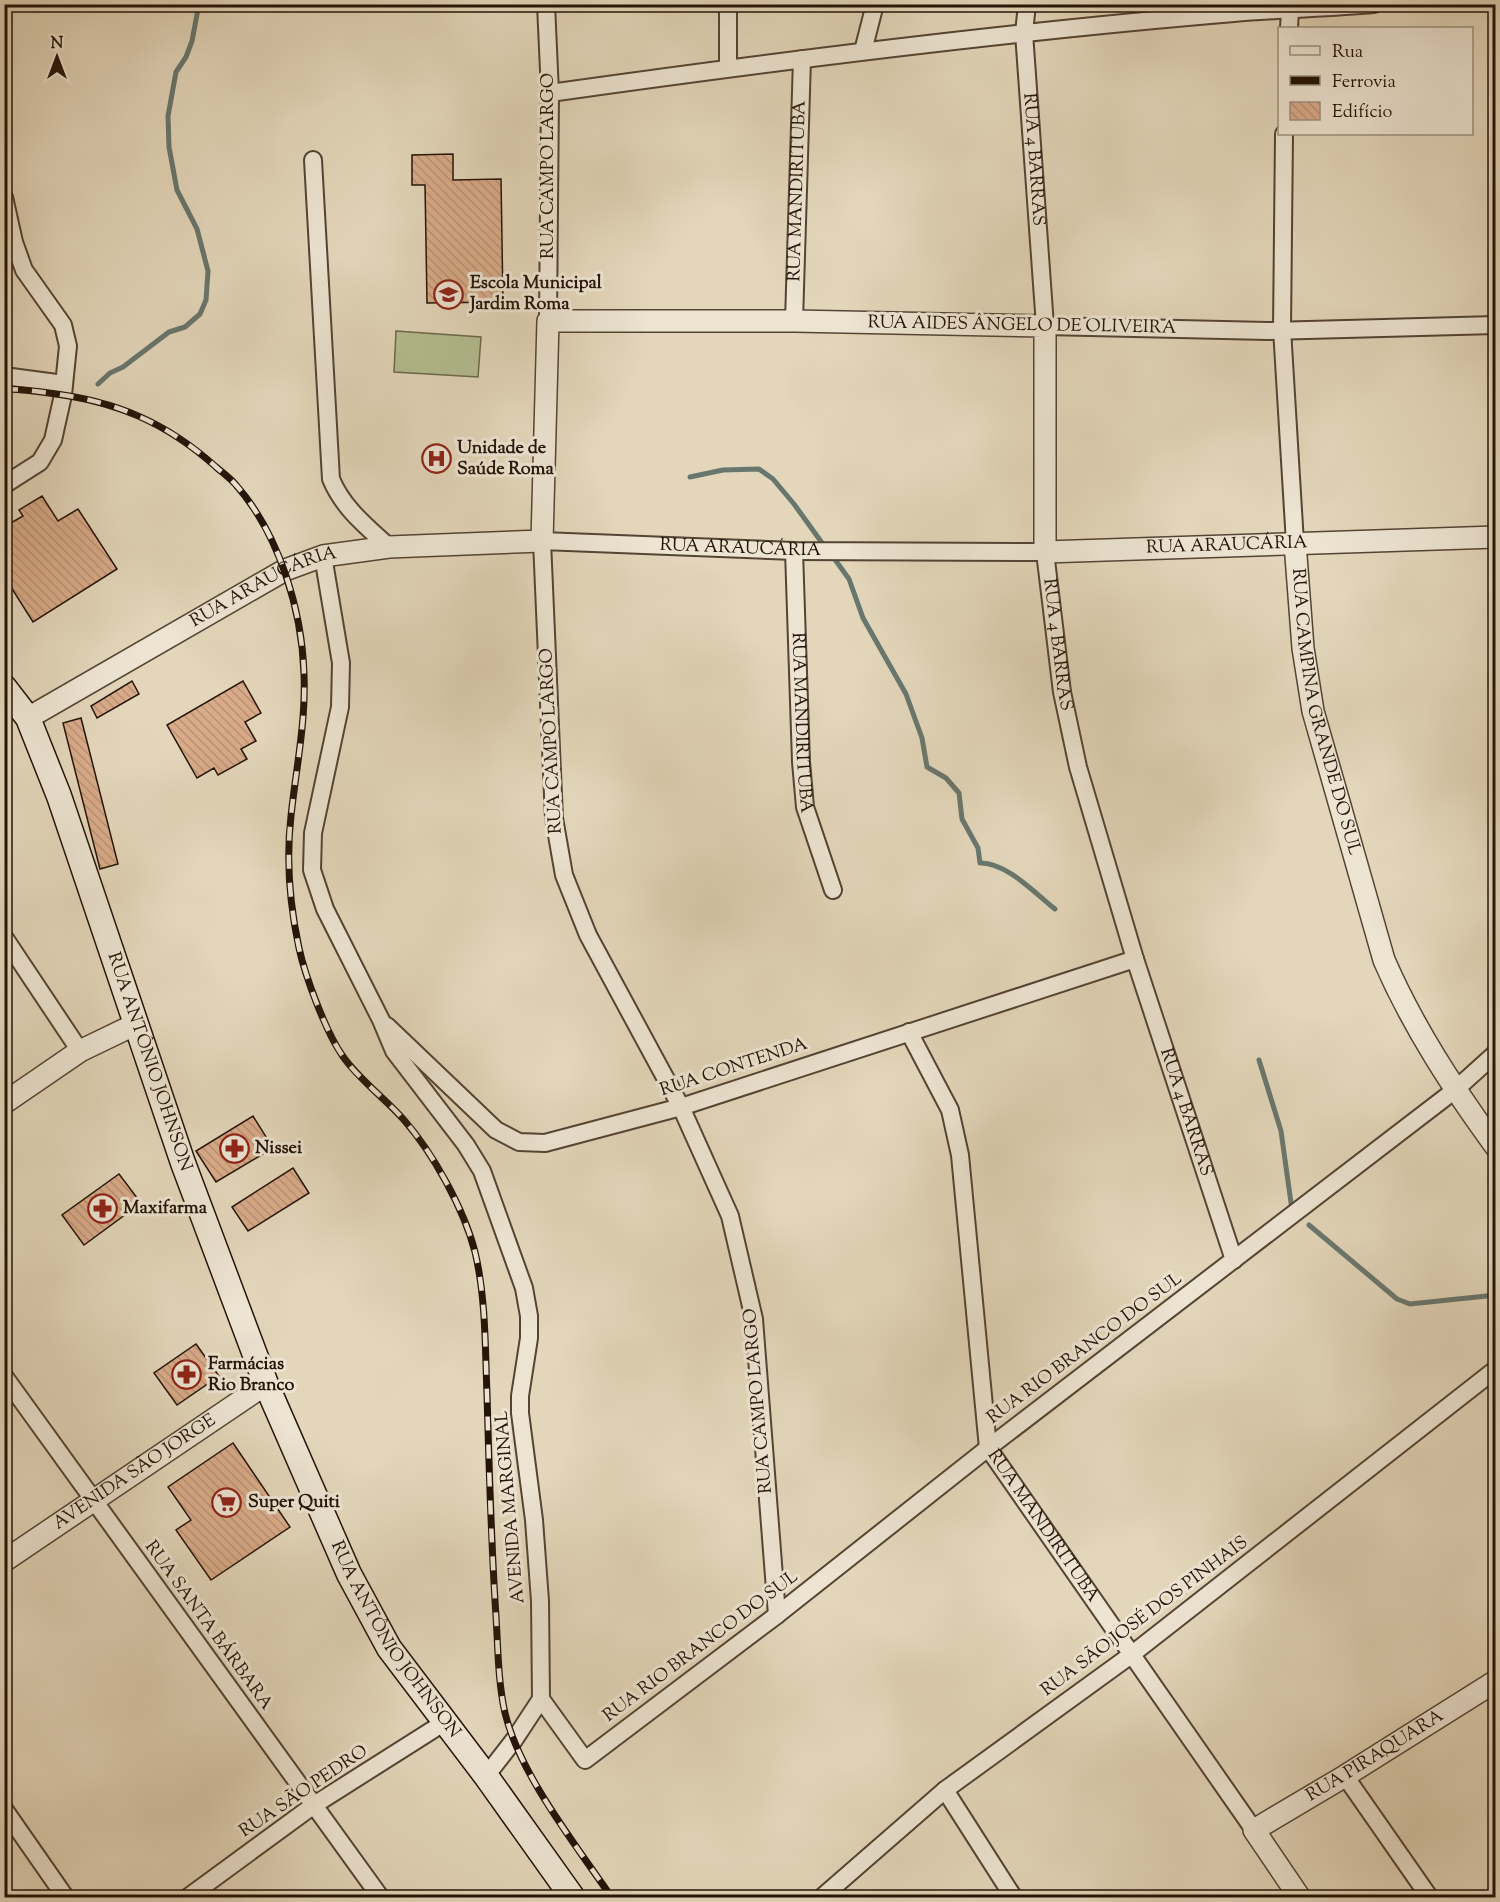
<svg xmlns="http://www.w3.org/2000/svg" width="1500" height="1902" viewBox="0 0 1500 1902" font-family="'Sorts Mill Goudy',serif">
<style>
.garden{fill:#b3be91;stroke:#6c694c;stroke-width:1.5}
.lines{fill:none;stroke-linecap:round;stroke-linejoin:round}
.stream{stroke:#68776e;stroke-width:5}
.building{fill:url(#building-back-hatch);stroke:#241408;stroke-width:1.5}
.minor-casing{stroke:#544434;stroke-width:20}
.tertiary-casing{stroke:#544434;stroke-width:24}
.secondary-casing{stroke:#241408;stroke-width:27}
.minor{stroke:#ede4d2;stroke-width:16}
.tertiary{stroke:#ede4d2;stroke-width:21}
.secondary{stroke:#ede4d2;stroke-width:24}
.rail-casing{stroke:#241408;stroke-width:7}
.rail{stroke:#ede4d2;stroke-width:4.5;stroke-dasharray:14;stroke-linecap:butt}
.labels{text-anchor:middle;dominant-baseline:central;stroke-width:6;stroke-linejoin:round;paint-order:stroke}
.street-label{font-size:18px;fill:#241408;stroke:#ede4d2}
.poi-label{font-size:18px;font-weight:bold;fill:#241408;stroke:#ede4d2;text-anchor:start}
</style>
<defs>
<pattern id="building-back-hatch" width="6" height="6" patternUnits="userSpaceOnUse" patternTransform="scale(1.5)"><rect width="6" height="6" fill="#d9ab89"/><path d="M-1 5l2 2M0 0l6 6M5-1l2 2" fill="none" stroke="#ba9275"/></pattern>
</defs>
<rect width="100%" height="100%" fill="#e3d6ba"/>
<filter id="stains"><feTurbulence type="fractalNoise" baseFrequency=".00333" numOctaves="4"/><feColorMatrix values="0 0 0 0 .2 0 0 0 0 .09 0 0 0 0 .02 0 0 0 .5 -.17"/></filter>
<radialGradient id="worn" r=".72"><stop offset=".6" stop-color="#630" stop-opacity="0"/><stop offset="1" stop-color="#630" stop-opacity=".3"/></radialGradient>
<polygon class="garden" points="396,331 481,337 478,377 394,372"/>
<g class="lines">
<g class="stream">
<polyline points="98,384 110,373 123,367 169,332 185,327 200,314 206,300 208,271 197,229 177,190 169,147 168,116 176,72 186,57 192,41 199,4"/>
<polyline points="690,477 723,470 759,469 773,479 794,504 825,547"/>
<path d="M831,554L849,579L863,618L906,694L922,738L927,767L946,778L959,793L962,819L978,848L980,863C1006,862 1036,894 1055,909"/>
<polyline points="1259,1060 1281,1131 1292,1210"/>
<polyline points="1309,1225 1397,1299 1410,1304 1496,1295"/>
</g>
</g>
<g class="building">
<polygon points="453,154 453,180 501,179 503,302 427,303 425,185 412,185 412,155"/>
<polygon points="42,496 58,521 78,509 117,569 33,622 4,576 4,527 23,516 19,510"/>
<polygon points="132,681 139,694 97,718 91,706"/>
<polygon points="243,681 261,713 245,722 256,741 241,749 247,759 218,775 214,768 197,778 167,725"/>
<polygon points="81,718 118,864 100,869 63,723"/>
<polygon points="253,1116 273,1148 216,1182 196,1151"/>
<polygon points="293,1168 309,1193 248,1231 232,1207"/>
<polygon points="119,1174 141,1203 84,1245 62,1215"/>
<polygon points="196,1344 219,1376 177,1405 154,1373"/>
<polygon points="233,1443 290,1527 211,1580 176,1530 191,1520 168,1487"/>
</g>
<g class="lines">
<defs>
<g id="minor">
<polyline points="546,4 550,93 548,321"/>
<polyline points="728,4 728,68"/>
<path id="s1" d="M1027,4L1024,33L1045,326L1268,331L1496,325"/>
<polyline points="1289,28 1290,10 1294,4"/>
<polyline points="863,51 875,4"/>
<path d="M550,93C777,61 1005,32 1234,13C1280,9 1327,8 1374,4"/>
<polyline points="1284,134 1282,329 1295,543"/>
<path d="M313,160L331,479C343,508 366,526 389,547"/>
<polyline points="4,197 14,242 24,270 63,325 68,346 63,395 53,440 40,462 4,485"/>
<path id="s2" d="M794,321L802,59"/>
<polyline points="4,376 64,384"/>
<path id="s3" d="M794,551L801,762L805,807L833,890"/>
<polyline points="323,556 341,663 340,707 313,833 312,870 325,909 381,1020 394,1051 466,1145 482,1171 524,1288 529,1316 529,1338 520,1396 520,1413 534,1520 540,1601 541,1699 514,1740 486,1776"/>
<polyline points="4,937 80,1051"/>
<polyline points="387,1026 496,1130 519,1142 545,1143 681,1107 1135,959"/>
<path id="s4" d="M909,1032L950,1110L960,1155L988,1448L1254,1830"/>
<polyline points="4,1376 381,1898"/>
<path id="s5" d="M777,1615L754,1319L730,1216L681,1107L588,935L564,875L554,818L542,541L794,551L1045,552L1062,692L1078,767L1135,959L1234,1260"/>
<polyline points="541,1699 585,1760 777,1615 988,1448 1455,1090 1496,1053"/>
<polyline points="1345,1776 1430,1898"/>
<polyline points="945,1790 1014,1898"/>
<polyline points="4,1809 66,1898"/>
<polyline points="187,1898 314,1805 445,1722"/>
<polyline points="821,1898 945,1790 1131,1655 1496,1369"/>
</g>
<g id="tertiary">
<path id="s6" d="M1295,543L1303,648L1313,711L1384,960C1413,1027 1453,1088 1496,1147"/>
<path id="s7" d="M28,718L285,570L323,556L389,547L542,541L548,321H794L1045,326V552L1496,537"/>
<polyline points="4,1103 80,1051 136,1024"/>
<path id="s8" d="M4,1561L266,1384"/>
<path id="s9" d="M1300,1898L1254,1830L1345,1776L1496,1681"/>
</g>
<g id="secondary">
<path id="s10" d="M4,687L28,718L59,796L183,1163L266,1384L349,1574L389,1648L486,1776L573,1898"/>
</g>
</defs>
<use href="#minor" class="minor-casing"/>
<use href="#tertiary" class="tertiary-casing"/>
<use href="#secondary" class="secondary-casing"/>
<use href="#minor" class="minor"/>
<use href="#tertiary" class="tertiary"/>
<use href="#secondary" class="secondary"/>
<defs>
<path id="rail" d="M4,389C19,389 34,391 49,393C115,401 166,422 216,467C223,473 230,478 236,485C279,534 302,610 304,674C306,722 296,769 291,816C286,859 290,906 299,948C305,976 326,1032 342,1055C357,1078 386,1099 404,1120C433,1153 464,1209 475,1252C486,1298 485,1347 487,1394C489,1468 491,1542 496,1616C498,1648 498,1682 505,1713C520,1775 576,1845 612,1898"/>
</defs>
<use href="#rail" class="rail-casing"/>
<use href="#rail" class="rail"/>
</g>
<defs>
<symbol id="school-ring" viewBox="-11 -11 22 22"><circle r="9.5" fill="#ede4d2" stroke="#8f2418" stroke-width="1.5"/><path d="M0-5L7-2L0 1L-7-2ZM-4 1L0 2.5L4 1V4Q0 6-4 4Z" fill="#8f2418"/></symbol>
<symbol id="hospital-ring" viewBox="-11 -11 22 22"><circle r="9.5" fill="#ede4d2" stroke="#8f2418" stroke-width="1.5"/><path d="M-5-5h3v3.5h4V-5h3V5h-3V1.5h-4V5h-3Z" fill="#8f2418"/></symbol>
<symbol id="pharmacy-ring" viewBox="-11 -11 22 22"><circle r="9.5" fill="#ede4d2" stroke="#8f2418" stroke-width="1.5"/><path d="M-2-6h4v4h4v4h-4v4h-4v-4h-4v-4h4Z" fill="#8f2418"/></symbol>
<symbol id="supermarket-ring" viewBox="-11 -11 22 22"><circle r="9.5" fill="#ede4d2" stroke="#8f2418" stroke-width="1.5"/><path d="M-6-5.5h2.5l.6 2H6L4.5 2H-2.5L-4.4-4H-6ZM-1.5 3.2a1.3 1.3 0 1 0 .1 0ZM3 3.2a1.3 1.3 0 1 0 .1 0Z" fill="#8f2418"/></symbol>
</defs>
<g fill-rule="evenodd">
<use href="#school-ring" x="432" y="278" width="33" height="33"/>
<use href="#hospital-ring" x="420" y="442" width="33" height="33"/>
<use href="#pharmacy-ring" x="218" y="1132" width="33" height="33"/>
<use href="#pharmacy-ring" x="86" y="1192" width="33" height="33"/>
<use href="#pharmacy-ring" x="170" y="1358" width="33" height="33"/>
<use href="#supermarket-ring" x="210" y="1486" width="33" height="33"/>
</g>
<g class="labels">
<g class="street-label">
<text stroke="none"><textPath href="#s1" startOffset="156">RUA 4 BARRAS</textPath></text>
<text transform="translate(549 166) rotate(-90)">RUA CAMPO LARGO</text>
<text stroke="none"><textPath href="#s2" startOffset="130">RUA MANDIRITUBA</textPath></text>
<text transform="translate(1022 326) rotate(1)">RUA AIDES ÂNGELO DE OLIVEIRA</text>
<text stroke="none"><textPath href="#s7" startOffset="1682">RUA ARAUCÁRIA</textPath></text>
<text stroke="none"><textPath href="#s5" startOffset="1316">RUA ARAUCÁRIA</textPath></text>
<text stroke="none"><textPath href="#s7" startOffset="270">RUA ARAUCÁRIA</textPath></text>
<text stroke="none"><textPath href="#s5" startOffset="1714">RUA 4 BARRAS</textPath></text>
<text stroke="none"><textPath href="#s6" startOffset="172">RUA CAMPINA GRANDE DO SUL</textPath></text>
<text stroke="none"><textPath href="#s3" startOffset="172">RUA MANDIRITUBA</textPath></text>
<text transform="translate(552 741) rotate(-93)">RUA CAMPO LARGO</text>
<text stroke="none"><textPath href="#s10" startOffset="404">RUA ANTÔNIO JOHNSON</textPath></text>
<text transform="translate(734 1068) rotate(-18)">RUA CONTENDA</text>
<text stroke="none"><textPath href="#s5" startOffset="2200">RUA 4 BARRAS</textPath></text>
<text transform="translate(1085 1349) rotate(-37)">RUA RIO BRANCO DO SUL</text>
<text transform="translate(759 1401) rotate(-95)">RUA CAMPO LARGO</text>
<text stroke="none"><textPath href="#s8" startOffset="158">AVENIDA SÃO JORGE</textPath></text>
<text transform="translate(511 1507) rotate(-95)">AVENIDA MARGINAL</text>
<text stroke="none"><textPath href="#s4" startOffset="524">RUA MANDIRITUBA</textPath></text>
<text transform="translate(1145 1617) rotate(-37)">RUA SÃO JOSÉ DOS PINHAIS</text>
<text transform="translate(208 1626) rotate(54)">RUA SANTA BÁRBARA</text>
<text stroke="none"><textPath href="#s10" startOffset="1034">RUA ANTÔNIO JOHNSON</textPath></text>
<text transform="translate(701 1647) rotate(-37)">RUA RIO BRANCO DO SUL</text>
<text stroke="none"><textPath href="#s9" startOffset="224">RUA PIRAQUARA</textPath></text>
<text transform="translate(304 1792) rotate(-34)">RUA SÃO PEDRO</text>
</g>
<g class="poi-label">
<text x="470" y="284">Escola Municipal<tspan x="470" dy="21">Jardim Roma</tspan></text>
<text x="457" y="449">Unidade de<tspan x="457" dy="21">Saúde Roma</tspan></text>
<text x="255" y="1149">Nissei</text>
<text x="123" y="1209">Maxifarma</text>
<text x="208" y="1365">Farmácias<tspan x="208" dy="21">Rio Branco</tspan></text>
<text x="248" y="1503">Super Quiti</text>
</g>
</g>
<rect width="1500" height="1902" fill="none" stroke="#e3d6ba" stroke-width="24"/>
<rect x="6" y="6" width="1488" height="1890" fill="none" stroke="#241408" stroke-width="3"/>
<rect x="12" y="12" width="1476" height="1878" fill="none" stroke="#241408" stroke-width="1.5"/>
<rect x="1278" y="27" width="195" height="108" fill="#ede4d2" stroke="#9d9181" stroke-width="1.5"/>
<rect x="1290" y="46" width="30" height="9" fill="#ede4d2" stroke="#9d9181" stroke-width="1.5"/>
<text x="1332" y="57" font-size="18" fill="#241408">Rua</text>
<rect x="1290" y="76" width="30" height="9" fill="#241408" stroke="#9d9181" stroke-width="1.5"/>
<text x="1332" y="87" font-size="18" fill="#241408">Ferrovia</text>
<rect x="1290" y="102" width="30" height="18" fill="url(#building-back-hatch)" stroke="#9d9181" stroke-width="1.5"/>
<text x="1332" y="117" font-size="18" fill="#241408">Edifício</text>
<g transform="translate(57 57)" stroke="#ede4d2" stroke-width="4.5" paint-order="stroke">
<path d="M0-4.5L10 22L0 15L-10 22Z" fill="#241408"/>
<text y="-9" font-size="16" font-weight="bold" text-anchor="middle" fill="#241408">N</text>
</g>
<rect width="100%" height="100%" filter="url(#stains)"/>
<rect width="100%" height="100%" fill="url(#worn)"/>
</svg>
